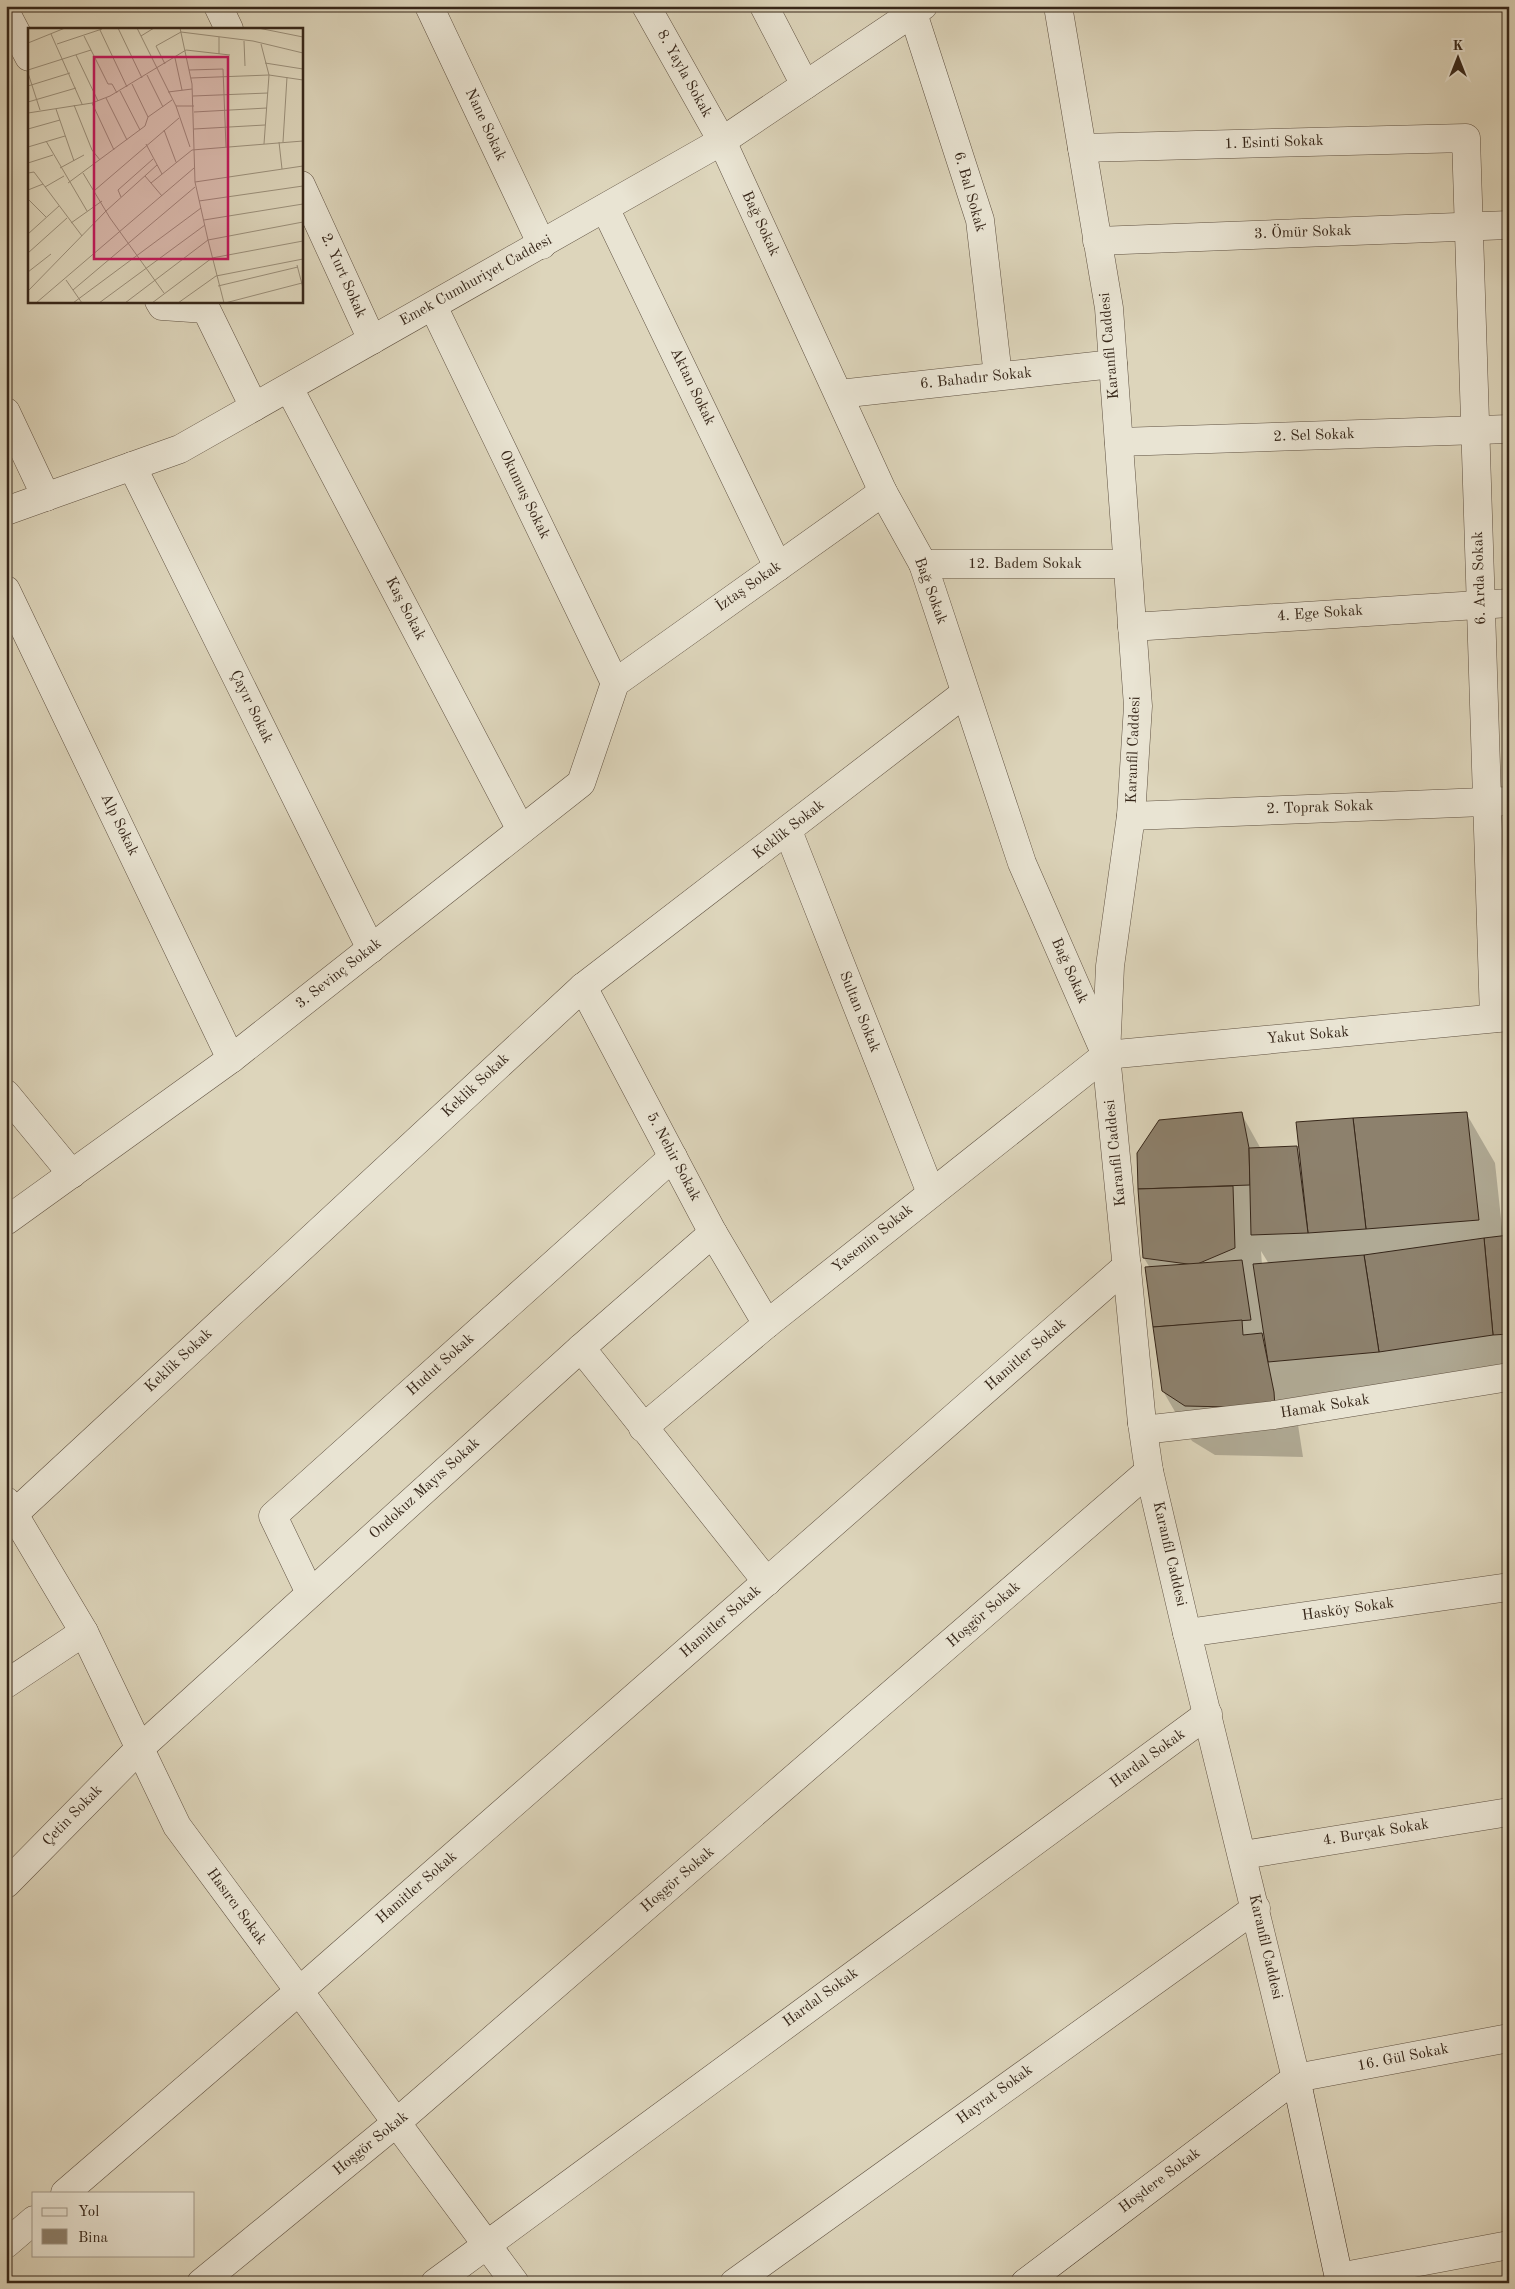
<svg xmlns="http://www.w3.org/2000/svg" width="1515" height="2289" viewBox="0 0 1515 2289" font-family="'Old Standard TT',serif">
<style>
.shadow{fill:#0003;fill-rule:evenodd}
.building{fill:#8d816d;stroke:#362619}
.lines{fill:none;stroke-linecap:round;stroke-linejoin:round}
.minor-casing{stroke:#605242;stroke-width:29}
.tertiary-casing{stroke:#605242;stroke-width:29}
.secondary-casing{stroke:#362619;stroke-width:29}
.minor{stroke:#e9e4d3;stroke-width:28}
.tertiary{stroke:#e9e4d3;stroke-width:28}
.secondary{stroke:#e9e4d3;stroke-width:28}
.labels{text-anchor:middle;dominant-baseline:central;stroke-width:4;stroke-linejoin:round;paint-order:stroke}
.street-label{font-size:15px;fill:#362619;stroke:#e9e4d3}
.inset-road{fill:none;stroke:#9a8f7a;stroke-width:1}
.view{fill:#c2185b;fill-opacity:0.15;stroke:#c2185b;stroke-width:2.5}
.inset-edge{fill:none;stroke:#362619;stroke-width:2.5}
</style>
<rect width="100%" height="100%" fill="#ddd5bb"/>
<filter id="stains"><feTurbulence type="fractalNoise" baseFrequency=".004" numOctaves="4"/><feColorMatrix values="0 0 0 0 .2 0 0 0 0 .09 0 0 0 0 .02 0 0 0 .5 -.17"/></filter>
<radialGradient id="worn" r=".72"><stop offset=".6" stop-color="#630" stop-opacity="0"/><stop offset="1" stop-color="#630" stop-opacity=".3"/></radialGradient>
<path class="shadow" d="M1241,1113L1261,1149L1296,1147L1301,1155L1466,1113L1495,1163L1503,1237H1509V1386L1296,1412L1303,1457L1215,1455L1192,1441L1163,1391L1150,1268L1144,1258L1138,1153ZM1261,1251L1269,1264L1262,1265Z"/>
<g class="building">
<polygon points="1242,1112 1249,1148 1250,1185 1138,1189 1137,1153 1159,1120"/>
<polygon points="1467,1112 1479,1220 1366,1229 1353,1118"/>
<polygon points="1353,1118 1366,1229 1308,1233 1296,1122"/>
<polygon points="1297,1146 1308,1233 1251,1235 1249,1148"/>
<polygon points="1233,1186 1235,1248 1195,1265 1143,1258 1138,1189"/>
<polygon points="1509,1235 1509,1334 1493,1335 1484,1238"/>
<polygon points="1484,1238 1493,1335 1379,1352 1364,1255"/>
<polygon points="1364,1255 1379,1352 1268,1362 1253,1264"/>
<polygon points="1242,1260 1251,1320 1153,1327 1145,1267"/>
<polygon points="1242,1320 1243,1335 1262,1333 1274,1392 1275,1408 1185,1406 1162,1391 1153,1327"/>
</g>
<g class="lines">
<defs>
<g id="minor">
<polyline points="218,6 229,29"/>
<polyline points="429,6 542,245"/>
<polyline points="646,6 722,141 883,492 923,564 1022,863 1106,1055"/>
<polyline points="764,6 805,85"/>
<polyline points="6,13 29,57"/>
<polyline points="913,13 980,220 998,376"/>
<polyline points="1082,148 1466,138 1494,1018"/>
<polyline points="301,185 372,340"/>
<polyline points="605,208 778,567"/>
<polyline points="1097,241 1509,225"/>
<polyline points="159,301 162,306 206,309 254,407"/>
<polyline points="433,306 615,683"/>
<polyline points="289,388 521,830"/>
<polyline points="839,394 1113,364"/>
<polyline points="6,412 46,497"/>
<polyline points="1119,442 1509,429"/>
<polyline points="132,466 371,949"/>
<polyline points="923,564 1127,564"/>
<polyline points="6,590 231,1059"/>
<polyline points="1132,627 1509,603"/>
<polyline points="615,683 883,492"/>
<polyline points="1131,816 1509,801"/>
<polyline points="788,831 931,1193"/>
<polyline points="583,987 713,1233 767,1324"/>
<polyline points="1106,1055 1509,1017"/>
<polyline points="6,1094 72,1174"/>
<polyline points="6,1221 231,1059 581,783 615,683"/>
<polyline points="581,1348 767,1582"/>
<polyline points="1142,1423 1152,1429 1274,1415 1509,1377"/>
<polyline points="643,1428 767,1324 1106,1055"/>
<polyline points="6,1501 84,1632 177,1826 515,2283"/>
<polyline points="15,1513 583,987 965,693"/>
<polyline points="310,1593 273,1516 673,1157"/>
<polyline points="1187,1633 1509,1587"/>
<polyline points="6,1684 84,1632"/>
<polyline points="1243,1855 1509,1812"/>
<polyline points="6,1884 140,1748 581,1348 713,1233"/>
<polyline points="1296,2078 1509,2038"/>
<polyline points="65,2193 298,1992 1127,1266"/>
<polyline points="6,2244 34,2220"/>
<polyline points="1339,2277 1509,2245"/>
<polyline points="201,2283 396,2123 1149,1471"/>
<polyline points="435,2283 1208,1714"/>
<polyline points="734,2283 1256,1908"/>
</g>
<g id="tertiary">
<polyline points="1058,6 1109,308 1138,706 1131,816 1110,966 1106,1055 1142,1423 1149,1471 1187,1633 1296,2078"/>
<polyline points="6,511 180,449 722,141 923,6"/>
</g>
<polyline id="secondary" points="1025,2283 1296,2078 1340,2283"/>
</defs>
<use href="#minor" class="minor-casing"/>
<use href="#tertiary" class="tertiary-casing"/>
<use href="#secondary" class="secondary-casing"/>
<use href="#minor" class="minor"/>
<use href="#tertiary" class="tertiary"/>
<use href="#secondary" class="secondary"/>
</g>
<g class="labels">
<g class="street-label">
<text transform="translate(684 74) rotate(61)">8. Yayla Sokak</text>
<text transform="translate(485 125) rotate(65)">Nane Sokak</text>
<text transform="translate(1274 143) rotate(-2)">1. Esinti Sokak</text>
<text transform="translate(969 192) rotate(74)">6. Bal Sokak</text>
<text transform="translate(760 224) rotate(65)">Bağ Sokak</text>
<text transform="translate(1303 233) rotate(-2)">3. Ömür Sokak</text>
<text transform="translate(343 276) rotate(66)">2. Yurt Sokak</text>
<text transform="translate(476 281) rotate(-29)">Emek Cumhuriyet Caddesi</text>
<text transform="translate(1110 346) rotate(-95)">Karanfil Caddesi</text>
<text transform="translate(976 379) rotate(-6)">6. Bahadır Sokak</text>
<text transform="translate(692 387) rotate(64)">Aktan Sokak</text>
<text transform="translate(1314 436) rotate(-2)">2. Sel Sokak</text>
<text transform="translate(524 495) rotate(64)">Okumuş Sokak</text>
<text x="1025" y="564">12. Badem Sokak</text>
<text transform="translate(1480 578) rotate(-92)">6. Arda Sokak</text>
<text transform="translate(749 587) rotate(-35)">İztaş Sokak</text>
<text transform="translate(930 591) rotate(70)">Bağ Sokak</text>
<text transform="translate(405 609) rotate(62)">Kaş Sokak</text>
<text transform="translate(1320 614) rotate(-4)">4. Ege Sokak</text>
<text transform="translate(251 707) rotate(64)">Çayır Sokak</text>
<text transform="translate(1134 750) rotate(-88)">Karanfil Caddesi</text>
<text transform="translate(1320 808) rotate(-2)">2. Toprak Sokak</text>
<text transform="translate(119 825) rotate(64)">Alp Sokak</text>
<text transform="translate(789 830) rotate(-38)">Keklik Sokak</text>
<text transform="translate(1069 971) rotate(66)">Bağ Sokak</text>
<text transform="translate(339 974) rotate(-38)">3. Sevinç Sokak</text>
<text transform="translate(859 1012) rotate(68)">Sultan Sokak</text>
<text transform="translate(1308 1036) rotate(-5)">Yakut Sokak</text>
<text transform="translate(476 1086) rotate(-43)">Keklik Sokak</text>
<text transform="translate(1116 1153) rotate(-96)">Karanfil Caddesi</text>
<text transform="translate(673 1157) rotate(62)">5. Nehir Sokak</text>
<text transform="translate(873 1239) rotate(-39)">Yasemin Sokak</text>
<text transform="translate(1026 1355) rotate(-41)">Hamitler Sokak</text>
<text transform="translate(179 1361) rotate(-43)">Keklik Sokak</text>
<text transform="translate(441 1365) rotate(-42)">Hudut Sokak</text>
<text transform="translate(1325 1407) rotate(-9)">Hamak Sokak</text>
<text transform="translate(425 1489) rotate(-42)">Ondokuz Mayıs Sokak</text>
<text transform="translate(1169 1554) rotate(77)">Karanfil Caddesi</text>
<text transform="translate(1348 1610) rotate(-8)">Hasköy Sokak</text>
<text transform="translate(984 1615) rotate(-41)">Hoşgör Sokak</text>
<text transform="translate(721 1622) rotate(-41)">Hamitler Sokak</text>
<text transform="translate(1148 1759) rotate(-36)">Hardal Sokak</text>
<text transform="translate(73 1816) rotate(-46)">Çetin Sokak</text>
<text transform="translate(1376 1833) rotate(-9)">4. Burçak Sokak</text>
<text transform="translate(678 1880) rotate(-41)">Hoşgör Sokak</text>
<text transform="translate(417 1888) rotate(-41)">Hamitler Sokak</text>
<text transform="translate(236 1907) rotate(54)">Hasırcı Sokak</text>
<text transform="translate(1265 1947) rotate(77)">Karanfil Caddesi</text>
<text transform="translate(821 1998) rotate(-36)">Hardal Sokak</text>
<text transform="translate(1403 2058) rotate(-11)">16. Gül Sokak</text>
<text transform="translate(995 2095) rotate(-36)">Hayrat Sokak</text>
<text transform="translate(371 2144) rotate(-39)">Hoşgör Sokak</text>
<text transform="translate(1160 2181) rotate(-37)">Hoşdere Sokak</text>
</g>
</g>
<g transform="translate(28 28)">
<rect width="275" height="275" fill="#ddd5bb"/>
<path class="inset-road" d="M90,0L114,50M109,0L148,78L162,119M152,0L164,56L167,154L180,212L275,194M230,0L275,9M72,2L99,59M23,6L54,76M56,8L80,56H84L89,65M113,8L126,0M191,9V26M216,13L217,38M0,15L37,0M29,16L74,1M233,16L241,47L236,116M48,27L70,73M147,30L154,62M237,35L275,41M137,36L128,18L153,4L225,13L275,25M0,42L63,22M161,42L195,41L198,119M0,45L12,82M119,47L135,79M163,50L241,47L275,52M104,56L120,89M0,58L42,45M92,63L112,102M140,64L164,61M165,68L240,65M78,70L99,112M0,74L48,60M64,75L86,122M46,77L64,122L72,132M148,78H166M28,81L46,133M166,84L239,80M0,85L64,75L82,68L158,22L202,27M120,89L144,72M275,97V145M0,101L32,92M166,101L237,97M136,102L148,134M18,113L59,183M251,114L254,141M255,114L259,49M118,116L134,146M0,119L37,108M164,122L275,113M0,135L25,127M32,140L56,127M0,145L6,144L54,208M55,145L82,190L136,265M117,148L134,168M167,154L275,138M40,155L117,98L120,89M123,155L164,122M17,159L36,148M0,162L15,156M67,162L151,90M93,169L90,162L125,131M0,171L18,189M171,173L275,158M176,192L275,176M43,195L74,173M0,206L31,178M0,225L39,190M184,230L275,213M269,237L275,260M0,244L23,226M38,252L54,275M190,258L270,239M45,262L167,159M0,263L78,183L129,137M8,275L166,140M45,275L173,180M71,275L177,197M97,275L180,212L196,275M124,275L184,230M150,275L188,248L275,231M197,275L274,255"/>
<path class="view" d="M66,29H200V231H66Z"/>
<rect width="275" height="275" class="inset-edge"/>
</g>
<rect width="1515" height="2289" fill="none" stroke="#ddd5bb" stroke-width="25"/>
<rect x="8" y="8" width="1500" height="2274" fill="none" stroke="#362619" stroke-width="2.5"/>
<rect x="12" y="12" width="1490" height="2264" fill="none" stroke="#362619"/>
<rect x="32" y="2192" width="162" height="65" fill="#e9e4d3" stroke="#a19889"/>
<rect x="42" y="2208" width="25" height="8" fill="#e9e4d3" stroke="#a19889"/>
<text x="78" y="2216" font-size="15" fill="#362619">Yol</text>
<rect x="42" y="2229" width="25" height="15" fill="#8d816d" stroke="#a19889"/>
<text x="78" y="2242" font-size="15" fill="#362619">Bina</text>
<g transform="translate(1458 58)" stroke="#e9e4d3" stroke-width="4" paint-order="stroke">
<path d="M0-4L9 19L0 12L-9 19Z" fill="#362619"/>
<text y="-8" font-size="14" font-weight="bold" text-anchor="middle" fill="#362619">K</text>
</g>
<rect width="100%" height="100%" filter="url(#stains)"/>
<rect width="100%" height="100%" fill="url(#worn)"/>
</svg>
